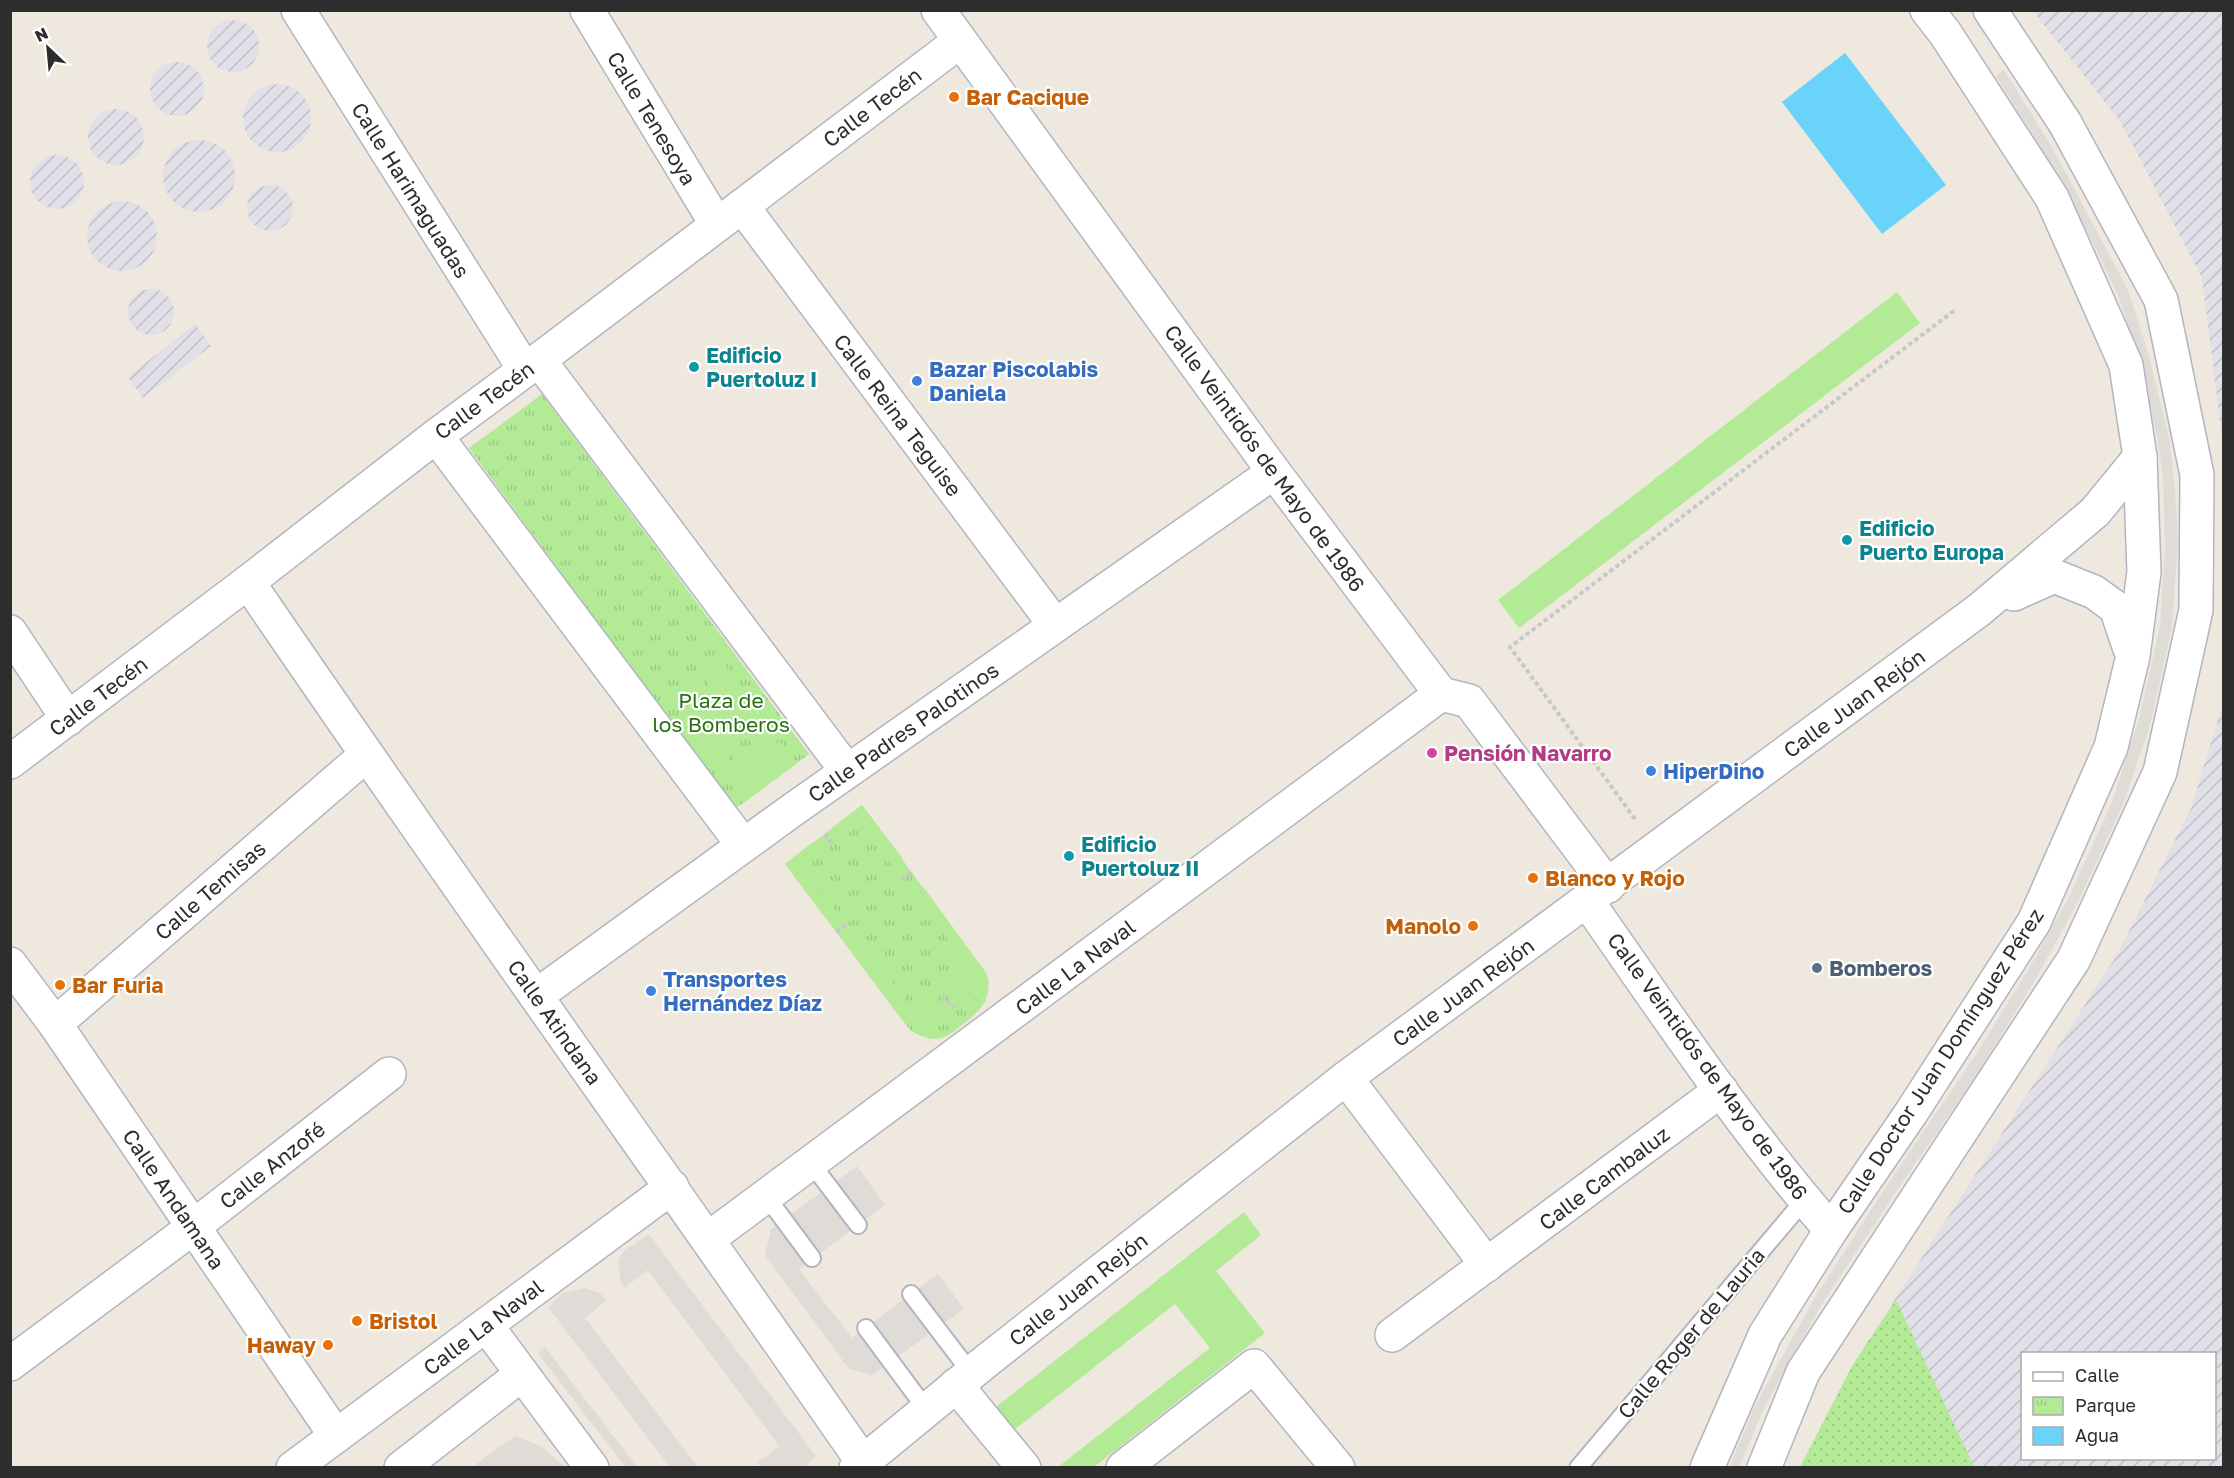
<svg xmlns="http://www.w3.org/2000/svg" width="2234" height="1478" viewBox="0 0 2234 1478" font-family="'Golos Text',sans-serif">
<style>
.industrial{fill:url(#industrial-furrows);fill-rule:evenodd}
.grass{fill:url(#grass-dots)}
.park{fill:url(#park-tufts)}
.garden{fill:#b3ea96}
.plaza{fill:#dfdbd6}
.water{fill:#69d3f9}
.lines{fill:none;stroke-linecap:round;stroke-linejoin:round}
.lane-casing{stroke:#b2b5c1;stroke-width:20}
.street-casing{stroke:#b2b5c1;stroke-width:36}
.secondary-casing{stroke:#b2b5c1;stroke-width:36}
.path{stroke:#c8c8c8;stroke-width:4;stroke-dasharray:4.5 3;stroke-linecap:butt}
.lane{stroke:#fff;stroke-width:16}
.street{stroke:#fff;stroke-width:33}
.secondary{stroke:#fff;stroke-width:33}
.food-dot{fill:#e8710a;stroke:#fff;stroke-width:2}
.culture-dot{fill:#0f9aa8;stroke:#fff;stroke-width:2}
.shop-dot{fill:#3f7fe0;stroke:#fff;stroke-width:2}
.hotel-dot{fill:#d1479c;stroke:#fff;stroke-width:2}
.service-dot{fill:#5c6f8a;stroke:#fff;stroke-width:2}
.labels{text-anchor:middle;dominant-baseline:central;stroke-width:4.5;stroke-linejoin:round;paint-order:stroke}
.food-label{font-size:21px;font-weight:bold;fill:#c56008;stroke:#fff;text-anchor:start}
.street-label{font-size:21px;fill:#2d2d2d;stroke:#fff}
.culture-label{font-size:21px;font-weight:bold;fill:#0d838f;stroke:#fff;text-anchor:start}
.shop-label{font-size:21px;font-weight:bold;fill:#366cbe;stroke:#fff;text-anchor:start}
.park-label{font-size:21px;fill:#287214;stroke:#fff}
.hotel-label{font-size:21px;font-weight:bold;fill:#b23c85;stroke:#fff;text-anchor:start}
.service-label{font-size:21px;font-weight:bold;fill:#4e5e75;stroke:#fff;text-anchor:start}
</style>
<defs>
<pattern id="industrial-furrows" width="10" height="10" patternUnits="userSpaceOnUse" patternTransform="scale(1.5)"><rect width="10" height="10" fill="#e1dfe7"/><path d="M-1 1l2-2M0 10L10 0M9 11l2-2" fill="none" stroke="#c1c0c6"/></pattern>
<pattern id="grass-dots" width="8" height="8" patternUnits="userSpaceOnUse" patternTransform="scale(1.5)"><rect width="8" height="8" fill="#b3ea96"/><path d="M2 2h.1M6 6h.1" fill="none" stroke="#9ac982" stroke-width="1.8" stroke-linecap="round"/></pattern>
<pattern id="park-tufts" width="24" height="20" patternUnits="userSpaceOnUse" patternTransform="scale(1.5)"><rect width="24" height="20" fill="#b3ea96"/><path d="M3 7l-1-3M5 7V3M7 7l1-3M15 17l-1-3M17 17v-4M19 17l1-3" fill="none" stroke="#9ac982"/></pattern>
</defs>
<rect width="100%" height="100%" fill="#efe8de"/>
<g class="industrial">
<polygon points="2033,11 2223,11 2223,444 2202,278 2120,121"/>
<circle cx="233" cy="46" r="26"/>
<circle cx="177" cy="89" r="27"/>
<circle cx="277" cy="118" r="34"/>
<circle cx="116" cy="137" r="28"/>
<circle cx="199" cy="176" r="36"/>
<circle cx="57" cy="182" r="27"/>
<circle cx="270" cy="208" r="23"/>
<circle cx="122" cy="236" r="35"/>
<circle cx="151" cy="312" r="23"/>
<polygon points="195,324 211,346 143,398 128,377"/>
<path d="M2223,703V1467L1800,1468L1852,1366L2117,955L2191,808ZM2022,1354H2214V1458H2022Z"/>
</g>
<polygon class="grass" points="1896,1300 1974,1467 1800,1467 1852,1366"/>
<g class="park">
<polygon points="542,394 809,754 735,809 469,448"/>
<path d="M862,805L986,973C994,997 981,1011 962,1025C957,1029 949,1036 942,1038C930,1041 920,1036 910,1030L785,864Z"/>
</g>
<g class="garden">
<polygon points="1897,292 1920,323 1519,628 1498,600"/>
<polygon points="720,658 771,728 751,742 700,673"/>
<polygon points="691,679 741,749 720,765 669,695"/>
<polygon points="780,741 796,764 745,802 728,778"/>
<polygon points="862,805 903,859 893,867 861,824 843,837 835,826"/>
<polygon points="813,842 822,854 804,868 836,911 826,919 785,864"/>
<path d="M925,889L986,973L989,982L985,1003L952,987C970,952 934,922 914,896Z"/>
<polygon points="857,937 907,1001 922,1004 931,1002 938,1023 920,1022 899,1016 846,945"/>
<polygon points="1244,1212 1261,1235 1216,1271 1265,1333 1094,1467 1058,1467 1210,1348 1175,1304 1014,1430 996,1407"/>
</g>
<g class="plaza">
<polygon points="2004,70 2053,149 2128,290 2148,353 2169,437 2175,490 2178,541 2172,627 2150,725 2122,807 2078,902 2035,980 1981,1068 1898,1189 1822,1304 1765,1406 1739,1467 1729,1468 1755,1406 1814,1299 1889,1182 1971,1062 2026,974 2069,897 2112,802 2139,719 2160,626 2165,547 2163,479 2158,441 2139,357 2118,295 2090,237 2039,145 1996,76"/>
<polygon points="857,1166 885,1205 799,1269 852,1338 938,1274 964,1309 872,1375 849,1369 765,1255 771,1229"/>
<polygon points="649,1234 816,1456 805,1467 761,1467 757,1463 779,1446 648,1270 624,1288 620,1278 618,1260 625,1250"/>
<polygon points="585,1288 600,1293 606,1301 585,1318 698,1467 670,1467 548,1307 563,1293"/>
<polygon points="545,1347 637,1467 625,1467 538,1353"/>
<polygon points="515,1436 541,1446 565,1467 472,1467"/>
</g>
<polygon class="water" points="1845,53 1946,185 1882,234 1782,102"/>
<g class="lines">
<defs>
<g id="lane">
<polyline points="811,1163 858,1225"/>
<polyline points="766,1196 812,1258"/>
<polyline points="911,1294 971,1373"/>
<polyline points="866,1328 926,1409"/>
<polyline points="1578,1468 1805,1199"/>
</g>
<g id="street">
<polyline points="298,10 525,370"/>
<polyline points="587,10 717,225"/>
<polyline points="938,10 1274,472 1441,694 1469,701 1608,886"/>
<polyline points="742,206 1055,625"/>
<polyline points="539,360 847,771"/>
<polyline points="436,436 743,845"/>
<path d="M248,582C451,880 662,1172 867,1468"/>
<polyline points="10,632 68,719"/>
<polyline points="10,762 248,582 436,436 548,353 960,41"/>
<path d="M1587,901C1665,1012 1741,1127 1831,1230"/>
<polyline points="10,964 55,1024 336,1436"/>
<polyline points="536,996 791,811 1274,472"/>
<polyline points="55,1024 366,755"/>
<polyline points="1346,1078 1487,1265"/>
<polyline points="708,1239 1441,694"/>
<polyline points="486,1325 592,1468"/>
<polyline points="1392,1335 1721,1090"/>
<polyline points="10,1364 175,1241 389,1074"/>
<polyline points="956,1385 1024,1468"/>
<polyline points="293,1468 672,1187"/>
<polyline points="401,1468 522,1374"/>
<polyline points="1123,1468 1254,1366 1338,1468"/>
</g>
<g id="secondary">
<polyline points="2014,594 2054,576 2094,592 2116,608 2130,649"/>
<polyline points="856,1468 985,1362 1346,1078 1979,610 2095,512 2140,457"/>
<polyline points="1707,1468 1765,1335 1831,1230 1911,1113 2034,922 2111,747 2133,656 2144,572 2140,457 2126,365 2052,198 1945,33 1927,10"/>
<polyline points="1764,1468 1803,1372 2074,959 2160,772 2196,610 2197,475 2161,300 2065,123 1990,10"/>
</g>
</defs>
<use href="#lane" class="lane-casing"/>
<use href="#street" class="street-casing"/>
<use href="#secondary" class="secondary-casing"/>
<g class="path">
<polyline points="1635,819 1510,647 1955,310"/>
<polyline points="825,834 833,845"/>
<polyline points="902,880 912,872"/>
<polyline points="836,932 846,925"/>
<polyline points="942,996 954,1008"/>
</g>
<use href="#lane" class="lane"/>
<use href="#street" class="street"/>
<use href="#secondary" class="secondary"/>
</g>
<g class="food-dot">
<circle cx="954" cy="97" r="6"/>
<circle cx="1533" cy="878" r="6"/>
<circle cx="1473" cy="926" r="6"/>
<circle cx="60" cy="985" r="6"/>
<circle cx="357" cy="1321" r="6"/>
<circle cx="328" cy="1345" r="6"/>
</g>
<g class="culture-dot">
<circle cx="694" cy="367" r="6"/>
<circle cx="1847" cy="540" r="6"/>
<circle cx="1069" cy="856" r="6"/>
</g>
<g class="shop-dot">
<circle cx="917" cy="381" r="6"/>
<circle cx="1651" cy="771" r="6"/>
<circle cx="651" cy="991" r="6"/>
</g>
<circle class="hotel-dot" cx="1432" cy="753" r="6"/>
<circle class="service-dot" cx="1817" cy="968" r="6"/>
<g class="labels">
<g class="food-label">
<text x="966" y="97">Bar Cacique</text>
<text x="1545" y="878">Blanco y Rojo</text>
<text x="1461" y="926" text-anchor="end">Manolo</text>
<text x="72" y="985">Bar Furia</text>
<text x="369" y="1321">Bristol</text>
<text x="316" y="1345" text-anchor="end">Haway</text>
</g>
<g class="street-label">
<text transform="translate(872 107) rotate(-37)">Calle Tecén</text>
<text transform="translate(652 118) rotate(59)">Calle Tenesoya</text>
<text transform="translate(411 190) rotate(58)">Calle Harimaguadas</text>
<text transform="translate(484 400) rotate(-36)">Calle Tecén</text>
<text transform="translate(898 415) rotate(53)">Calle Reina Teguise</text>
<text transform="translate(1265 458) rotate(54)">Calle Veintidós de Mayo de 1986</text>
<text transform="translate(98 696) rotate(-37)">Calle Tecén</text>
<text transform="translate(1854 703) rotate(-36)">Calle Juan Rejón</text>
<text transform="translate(903 732) rotate(-35)">Calle Padres Palotinos</text>
<text transform="translate(210 890) rotate(-41)">Calle Temisas</text>
<text transform="translate(1075 967) rotate(-37)">Calle La Naval</text>
<text transform="translate(1463 992) rotate(-36)">Calle Juan Rejón</text>
<text transform="translate(555 1022) rotate(55)">Calle Atindana</text>
<text transform="translate(1940 1061) rotate(-57)">Calle Doctor Juan Domínguez Pérez</text>
<text transform="translate(1708 1066) rotate(54)">Calle Veintidós de Mayo de 1986</text>
<text transform="translate(272 1165) rotate(-38)">Calle Anzofé</text>
<text transform="translate(1604 1178) rotate(-37)">Calle Cambaluz</text>
<text transform="translate(174 1199) rotate(56)">Calle Andamana</text>
<text transform="translate(1078 1289) rotate(-38)">Calle Juan Rejón</text>
<text transform="translate(483 1327) rotate(-37)">Calle La Naval</text>
<text transform="translate(1691 1333) rotate(-50)">Calle Roger de Lauria</text>
</g>
<g class="culture-label">
<text x="706" y="355">Edificio<tspan x="706" dy="24">Puertoluz I</tspan></text>
<text x="1859" y="528">Edificio<tspan x="1859" dy="24">Puerto Europa</tspan></text>
<text x="1081" y="844">Edificio<tspan x="1081" dy="24">Puertoluz II</tspan></text>
</g>
<g class="shop-label">
<text x="929" y="369">Bazar Piscolabis<tspan x="929" dy="24">Daniela</tspan></text>
<text x="1663" y="771">HiperDino</text>
<text x="663" y="979">Transportes<tspan x="663" dy="24">Hernández Díaz</tspan></text>
</g>
<g class="park-label">
<text x="721" y="700">Plaza de<tspan x="721" dy="24">los Bomberos</tspan></text>
</g>
<g class="hotel-label">
<text x="1444" y="753">Pensión Navarro</text>
</g>
<g class="service-label">
<text x="1829" y="968">Bomberos</text>
</g>
</g>
<rect width="2234" height="1478" fill="none" stroke="#2d2d2d" stroke-width="24"/>
<rect x="2021" y="1352" width="195" height="108" fill="#ffffff" stroke="#ababab" stroke-width="1.5"/>
<rect x="2033" y="1372" width="30" height="9" fill="#ffffff" stroke="#ababab" stroke-width="1.5"/>
<text x="2075" y="1382" font-size="18" fill="#2d2d2d">Calle</text>
<rect x="2033" y="1397" width="30" height="18" fill="url(#park-tufts)" stroke="#ababab" stroke-width="1.5"/>
<text x="2075" y="1412" font-size="18" fill="#2d2d2d">Parque</text>
<rect x="2033" y="1427" width="30" height="18" fill="#69d3f9" stroke="#ababab" stroke-width="1.5"/>
<text x="2075" y="1442" font-size="18" fill="#2d2d2d">Agua</text>
<g transform="translate(48 48) rotate(334)" stroke="#ffffff" stroke-width="4.5" paint-order="stroke">
<path d="M0-4.5L10 22L0 15L-10 22Z" fill="#2d2d2d"/>
<text y="-9" font-size="16" font-weight="bold" text-anchor="middle" fill="#2d2d2d">N</text>
</g>
</svg>
